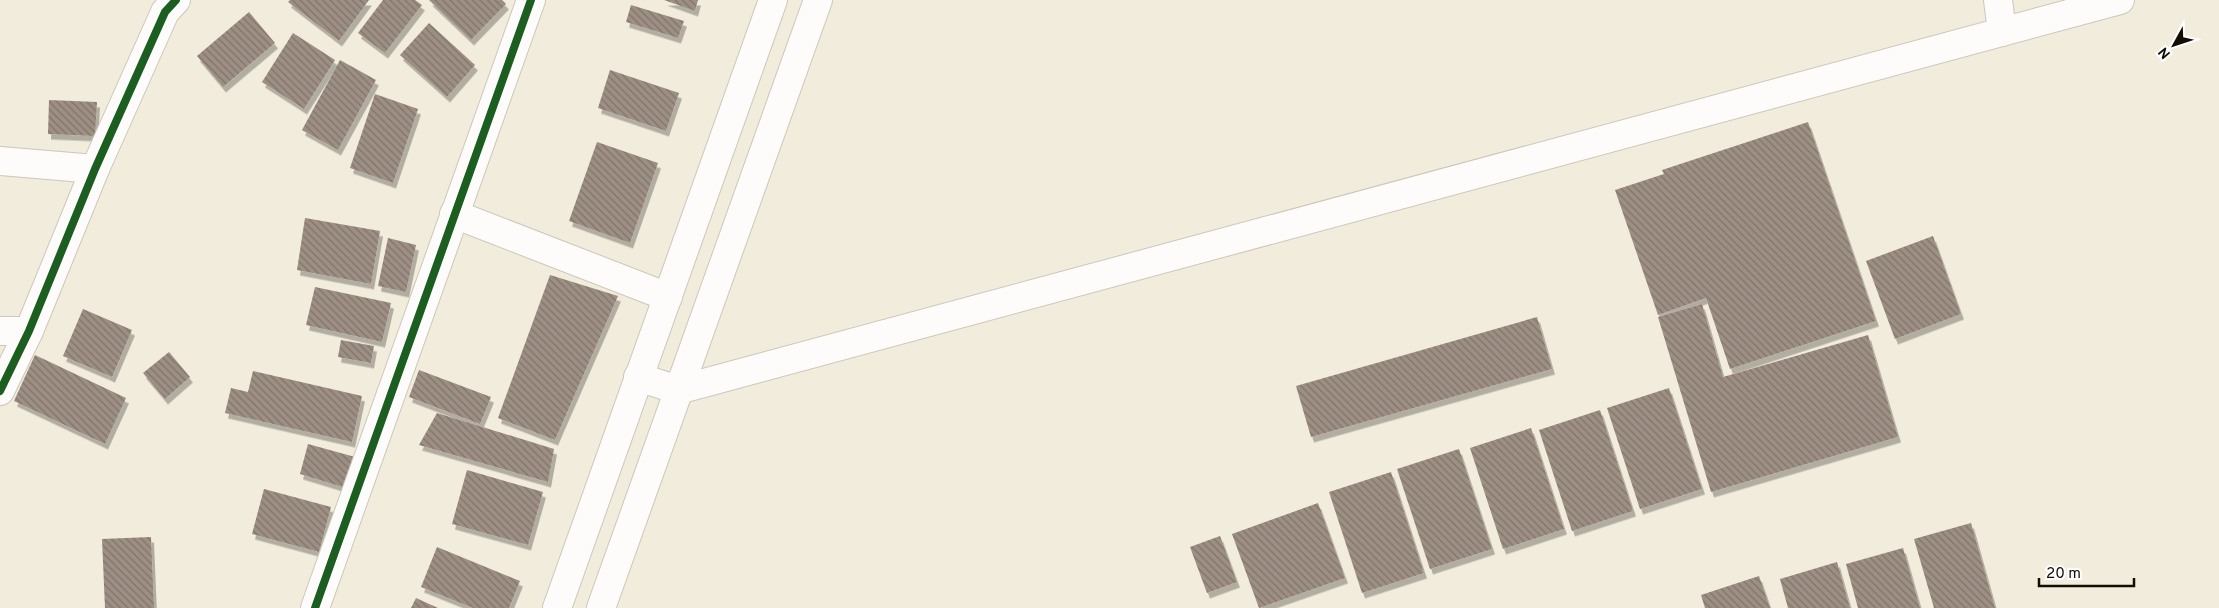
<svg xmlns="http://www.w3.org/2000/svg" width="2219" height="608" viewBox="0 0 2219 608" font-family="Overpass,sans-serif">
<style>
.building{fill:url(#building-back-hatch);filter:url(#shadow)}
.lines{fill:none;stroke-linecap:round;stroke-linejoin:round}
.minor-casing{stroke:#ccc7ba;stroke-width:30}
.highway-casing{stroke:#ccc7ba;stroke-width:30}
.minor{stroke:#fdfcfa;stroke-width:28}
.highway{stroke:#fdfcfa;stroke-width:28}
.cycleway-casing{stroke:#fff;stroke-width:11}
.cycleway{stroke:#1b5e20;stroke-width:8}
</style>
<defs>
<pattern id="building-back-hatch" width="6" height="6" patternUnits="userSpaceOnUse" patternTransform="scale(1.25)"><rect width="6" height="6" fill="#9e8f84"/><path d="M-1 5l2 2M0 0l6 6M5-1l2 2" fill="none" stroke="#7f736a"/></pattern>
<filter id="shadow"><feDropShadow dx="3" dy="5.5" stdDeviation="0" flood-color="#0004"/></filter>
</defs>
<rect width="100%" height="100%" fill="#f2ecdc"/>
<g class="building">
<polygon points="290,0 369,0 339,41 288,2"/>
<polygon points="383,0 415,0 422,5 385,53 358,33"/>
<polygon points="429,0 502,0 506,4 471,40"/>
<polygon points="664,0 698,0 695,11"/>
<polygon points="631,5 684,21 678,38 626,22"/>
<polygon points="249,12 275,43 223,87 197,56"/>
<polygon points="429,23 475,65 447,97 400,55"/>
<polygon points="293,33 335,60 304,109 262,82"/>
<polygon points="340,60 376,80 338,150 302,130"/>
<polygon points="610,70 679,93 666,131 598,108"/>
<polygon points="375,94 418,109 393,183 350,168"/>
<polygon points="49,100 97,102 95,136 48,134"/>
<polygon points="1808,122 1876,321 1730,369 1706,298 1658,315 1615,190 1664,174 1662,170"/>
<polygon points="597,142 658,163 630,243 569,221"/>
<polygon points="305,218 380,231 371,284 297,270"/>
<polygon points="1933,236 1961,314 1895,339 1866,261"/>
<polygon points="388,238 416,245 406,292 378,286"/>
<polygon points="550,275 618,296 555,440 498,418"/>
<polygon points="315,287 391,303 382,342 306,325"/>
<polygon points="1702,304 1723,377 1868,335 1898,437 1711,492 1658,317"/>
<polygon points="83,309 132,330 112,377 63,356"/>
<polygon points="1537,317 1552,369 1311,437 1296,386"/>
<polygon points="341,340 374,346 371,363 338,357"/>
<polygon points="169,352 190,377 165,399 143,373"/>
<polygon points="35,355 126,398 105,444 14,401"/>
<polygon points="419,370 491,397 480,424 409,397"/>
<polygon points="253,371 362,396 352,442 225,413 231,388 248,392"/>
<polygon points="1669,388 1702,489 1640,509 1607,408"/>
<polygon points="1600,410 1633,511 1572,531 1539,430"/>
<polygon points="437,413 554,449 548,482 419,445"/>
<polygon points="1531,428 1564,529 1503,549 1470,448"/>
<polygon points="308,444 355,457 346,488 300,474"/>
<polygon points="1459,449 1492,549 1430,569 1397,469"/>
<polygon points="467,470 543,492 528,545 452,524"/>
<polygon points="1391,472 1424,573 1362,593 1329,492"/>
<polygon points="264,489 331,507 319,552 252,534"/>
<polygon points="1318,503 1345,578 1259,608 1232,534"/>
<polygon points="1971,523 1995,608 1934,608 1914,539"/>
<polygon points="1220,536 1237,582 1207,593 1190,547"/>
<polygon points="151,537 154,608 105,608 102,539"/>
<polygon points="437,547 520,581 509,608 473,608 421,587"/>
<polygon points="1903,548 1920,608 1858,608 1846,564"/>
<polygon points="1837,562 1850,608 1788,608 1780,579"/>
<polygon points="1759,576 1770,608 1705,608 1701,595"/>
<polygon points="416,598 438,608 411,608"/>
</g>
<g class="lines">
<defs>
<g id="minor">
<polyline points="1998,0 2002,32"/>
<polyline points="0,161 95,169"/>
<polyline points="454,214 668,297"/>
<polyline points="0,331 29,331"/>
<polyline points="638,377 678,390 2120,0"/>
<polyline points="0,391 29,331 95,169 165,12 176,0"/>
<polyline points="315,608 531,0"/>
</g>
<g id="highway">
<polyline points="557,608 773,0"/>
<polyline points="601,608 818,0"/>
</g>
</defs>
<use href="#minor" class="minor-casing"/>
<use href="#highway" class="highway-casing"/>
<use href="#minor" class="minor"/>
<use href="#highway" class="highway"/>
<defs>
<g id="cycleway">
<polyline points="0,391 29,331 95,169 165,12 176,0"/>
<polyline points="315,608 531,0"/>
</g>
</defs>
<use href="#cycleway" class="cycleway-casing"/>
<use href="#cycleway" class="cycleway"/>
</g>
<g transform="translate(2174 45) rotate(230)" stroke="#ffffff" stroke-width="4" paint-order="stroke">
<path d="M0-4L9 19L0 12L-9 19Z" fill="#110d04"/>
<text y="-8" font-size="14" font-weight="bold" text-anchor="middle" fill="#110d04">N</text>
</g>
<path d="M2039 578v8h95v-8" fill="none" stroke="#110d04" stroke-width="2.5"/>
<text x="2046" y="578" font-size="15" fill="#110d04" stroke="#ffffff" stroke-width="4" paint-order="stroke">20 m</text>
</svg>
